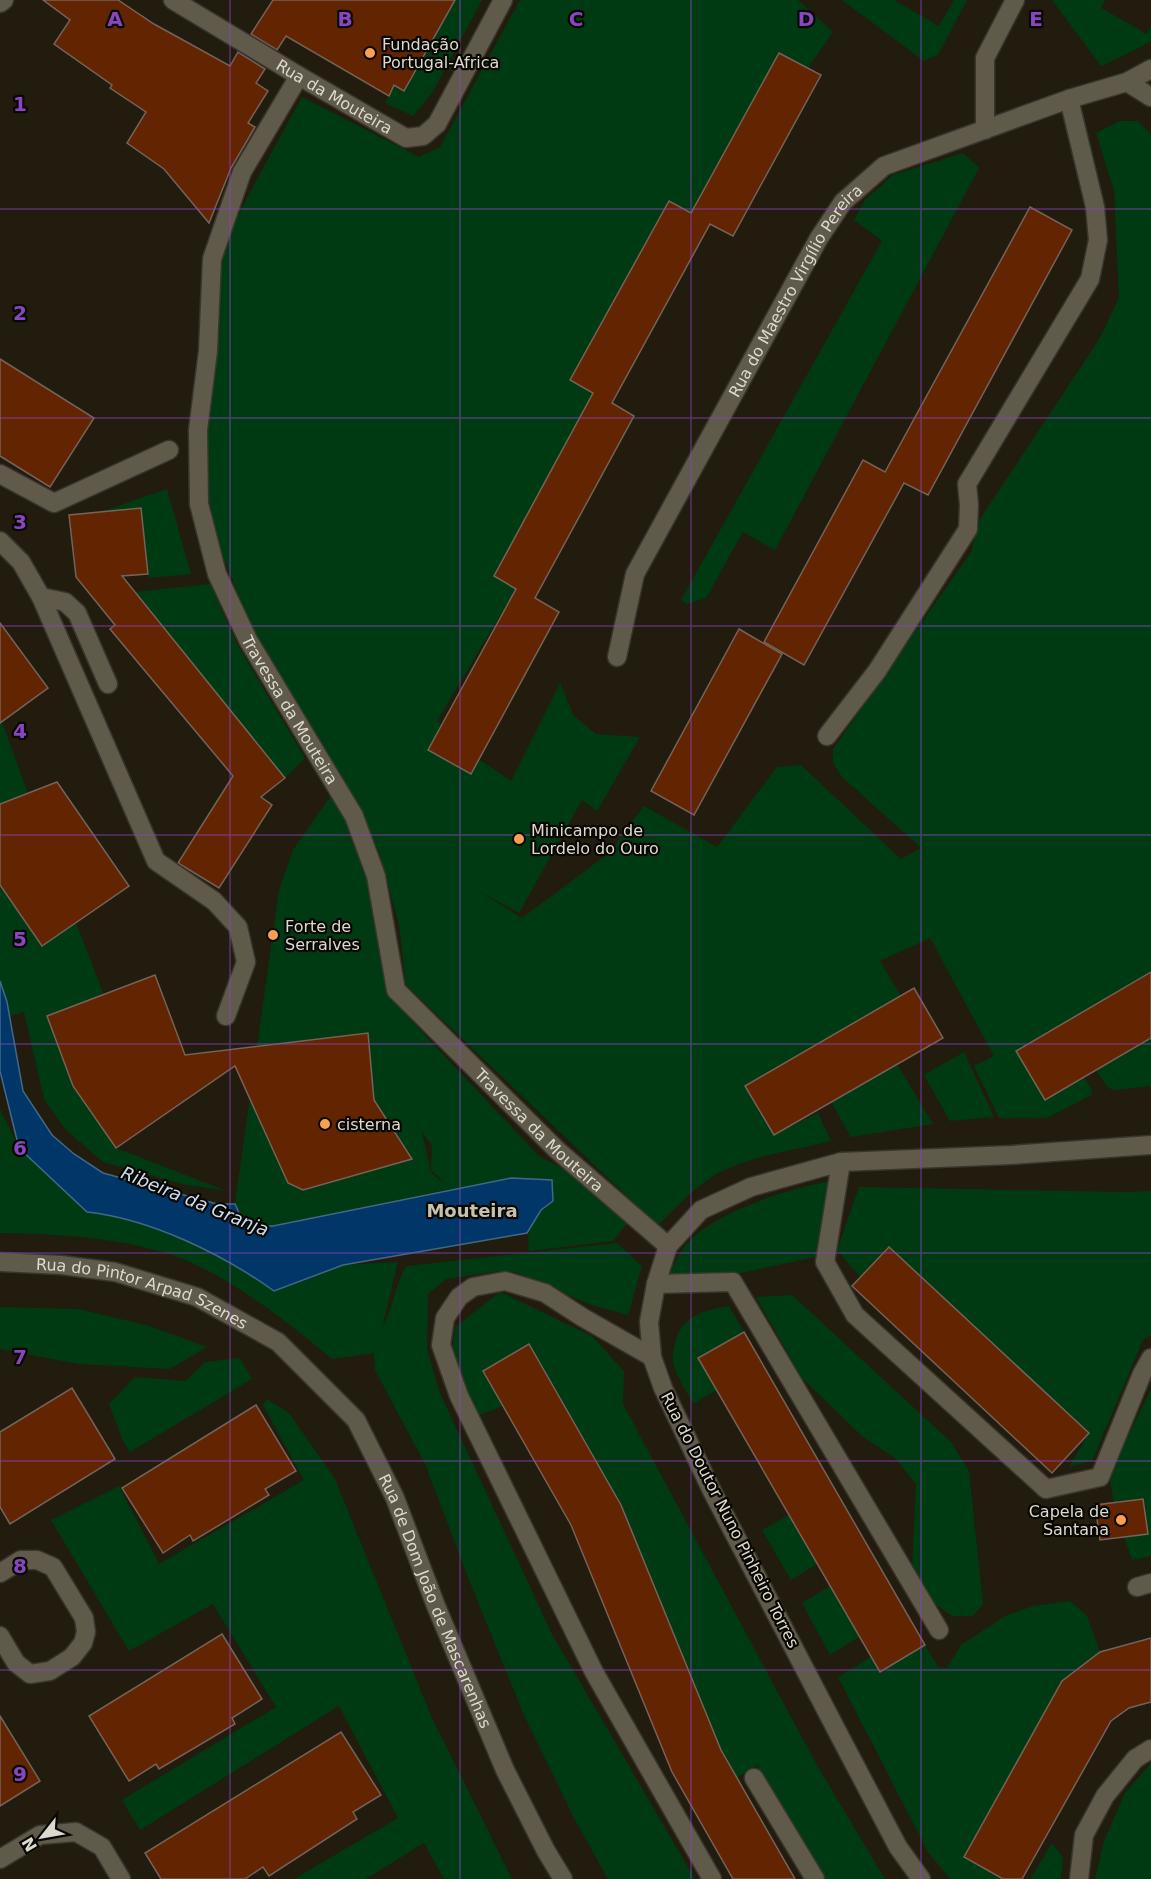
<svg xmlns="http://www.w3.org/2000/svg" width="1151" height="1879" viewBox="0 0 1151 1879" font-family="'DejaVu Sans',sans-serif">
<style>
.green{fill:#003a13;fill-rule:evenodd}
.water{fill:#003768;stroke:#426887;stroke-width:1.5}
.building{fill:#632501;stroke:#75625a;stroke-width:1.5}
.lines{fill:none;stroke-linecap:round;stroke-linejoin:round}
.minor-casing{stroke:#38352e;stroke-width:21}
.minor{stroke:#5f5a49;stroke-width:18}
.grid{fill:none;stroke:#8a46c1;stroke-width:1.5;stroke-opacity:0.55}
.poi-dot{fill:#fa9f4e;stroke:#090703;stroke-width:2}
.labels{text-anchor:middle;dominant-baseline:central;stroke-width:4.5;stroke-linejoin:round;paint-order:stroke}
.poi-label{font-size:16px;fill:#dcd9cf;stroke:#090703;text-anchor:start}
.street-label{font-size:16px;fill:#dcd9cf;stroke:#090703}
.water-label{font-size:18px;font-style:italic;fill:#cdddf0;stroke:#090703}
.neighbourhood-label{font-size:18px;font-weight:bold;fill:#c7c2ae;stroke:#090703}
.grid-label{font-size:20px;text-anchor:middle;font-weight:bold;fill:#8a46c1;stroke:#090703;stroke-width:4.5;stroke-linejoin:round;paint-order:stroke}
</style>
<rect width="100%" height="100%" fill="#211c0d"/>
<g class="green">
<polygon points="455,0 482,0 432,93 413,116 385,103 394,85 404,91"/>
<path d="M520,0H798L833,32L808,68L779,54L691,213L668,201L570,380L593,393L494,575L516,589L437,721L442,725L471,773L479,759L511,781L560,683L574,716L596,734L640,737L597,811L582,800L519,913L479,891L522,918L609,853L644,806L717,847L777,767L801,765L901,859L921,848L841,776L833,763V749L971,552L980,519L1098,341L1119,298L1114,190L1096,133L1120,121H1138L1151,134V972L1016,1051L1045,1100L1084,1077L1092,1090L1091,1095L1047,1118H999L974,1066L994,1056L930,938L880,961L901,996L745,1086L774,1135L818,1113L831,1141C790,1152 741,1156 706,1181C688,1194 673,1210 658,1226L406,985L399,925L380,855L344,779L252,629L214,533L206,508L204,462L218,257L250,192L302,97L419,157L440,147Z"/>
<polygon points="842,0 894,0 939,26 954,0 967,0 938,55 924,61"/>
<polygon points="1052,0 1105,0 1101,8 1147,34 1151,27 1151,42 1101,66"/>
<polygon points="963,153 979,168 775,550 743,532 706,598 687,604 681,600 882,241 854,220 865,200 893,175"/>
<polygon points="167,489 191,574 149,578 141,508 103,511"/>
<polygon points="210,584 237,644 305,758 285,778 135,592"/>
<polygon points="2,722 28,793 0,804 0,723"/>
<path d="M332,794L354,825L369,863L393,997L404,1013L540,1157L584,1179L631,1219L613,1241L529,1251C526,1226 533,1215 553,1201L451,1189L273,1226C251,1226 244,1226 235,1204L279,890L293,850ZM422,1132L432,1146L431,1170L446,1184L431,1173Z"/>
<polygon points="0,877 42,945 76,923 104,995 84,1102 116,1148 227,1191 181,1184 103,1162 65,1129 44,1099 24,1012 10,1016 0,981"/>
<polygon points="1151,1038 1151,1086 1115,1090 1108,1088 1096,1070"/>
<polygon points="964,1052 994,1117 950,1121 924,1075"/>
<polygon points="897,1064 933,1124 851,1137 831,1102"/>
<path d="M0,1109L19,1148L87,1213C148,1216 225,1256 274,1291L343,1265L398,1262L382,1328C393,1308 395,1285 406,1266L617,1243L642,1266L628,1315L591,1305L515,1272L499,1271L446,1279L428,1294L427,1349L439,1391L552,1634L695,1879H608L574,1818L523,1713L471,1585L425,1464L375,1370L374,1353L332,1359C286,1321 229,1275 172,1255C117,1237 57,1234 0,1233Z"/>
<path d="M831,1181L820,1256L736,1274L669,1276C673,1267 677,1258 682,1250C706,1214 790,1188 831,1181Z"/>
<polygon points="859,1187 1124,1192 1151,1191 1151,1335 1143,1340 1092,1461 1069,1467 1089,1433 889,1247 860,1277 837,1250"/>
<polygon points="500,1292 592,1336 624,1371 623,1404 814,1760 885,1879 823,1879 757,1765 737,1778 720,1750 621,1505 529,1344 483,1371 502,1406 478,1416 452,1355 455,1327"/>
<polygon points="792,1295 951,1442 969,1471 983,1604 973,1616 952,1616 934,1603 912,1569 916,1484 895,1458 863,1437 802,1378 756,1297"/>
<path d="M729,1306L744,1332L698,1358L717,1390L693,1404C687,1392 678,1379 674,1366C672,1359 673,1349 675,1343C681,1316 704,1310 729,1306Z"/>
<polygon points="0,1307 78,1309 146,1325 207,1347 170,1369 79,1364 0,1349"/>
<polygon points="240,1358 252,1379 130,1452 123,1441 109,1404 135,1377 186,1381 205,1362"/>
<polygon points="1151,1389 1151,1556 1132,1560 1124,1537 1148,1534 1143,1499 1114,1503 1109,1475"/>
<polygon points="267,1399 289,1413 335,1479 432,1718 512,1879 444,1879 424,1843 366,1879 294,1879 398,1818 339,1706 140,1830 122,1800 276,1707 213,1604 129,1651 51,1520 119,1486 159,1564 304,1480 263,1405"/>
<polygon points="789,1515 817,1564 791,1580 762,1530"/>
<polygon points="830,1586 859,1637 830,1655 802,1603"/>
<polygon points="1070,1601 1087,1616 1100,1652 1062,1681 964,1857 1000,1879 950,1879 928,1852 838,1677 871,1657 880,1671 925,1645 938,1667 947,1668 961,1645 1005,1616 1033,1606"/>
<polygon points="1151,1763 1151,1879 1095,1879 1104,1841 1125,1793"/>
<polygon points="1052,1843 1063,1858 1061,1879 1030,1879"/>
</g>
<path class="water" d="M0,981L7,1002L23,1091L52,1135L74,1154L103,1173L217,1204H235L241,1217L253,1226H273L511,1178L552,1180L553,1201L541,1210L527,1233L343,1265L274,1291C222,1254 151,1219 87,1212L19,1148L0,1071Z"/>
<g class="building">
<polygon points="43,0 118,0 154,24 230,66 238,52 265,69 256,83 268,91 248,123 255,127 231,168 209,223 164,169 127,143 146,112 110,88 112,85 54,44 70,20"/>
<polygon points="273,0 455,0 404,91 394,85 389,96 286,36 277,50 251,34"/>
<polygon points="779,53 821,75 733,236 710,224 612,403 634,416 535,598 559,612 471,774 428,750 516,589 494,576 593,393 570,380 669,201 691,213"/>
<polygon points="1030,207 1072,230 928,495 904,483 804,665 764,642 863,460 885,472"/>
<polygon points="0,359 94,418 50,487 0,456"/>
<polygon points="141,508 148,574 122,576 285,778 261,797 272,805 219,888 178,863 233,776 110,629 115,625 76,577 69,515"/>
<polygon points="0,623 48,688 0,723"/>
<polygon points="739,629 782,654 694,815 651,791"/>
<polygon points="57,782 129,886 42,946 0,885 0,804"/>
<polygon points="1151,972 1151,1038 1045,1100 1016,1051"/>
<polygon points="155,975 185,1055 368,1033 374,1100 412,1159 303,1190 288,1183 235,1066 116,1148 73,1086 47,1016"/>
<polygon points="914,988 943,1038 774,1135 745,1086"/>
<polygon points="889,1247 1089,1433 1052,1473 852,1286"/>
<polygon points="744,1332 925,1645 880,1672 698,1358"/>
<polygon points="529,1344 621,1505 721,1750 795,1879 733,1879 672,1772 571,1525 483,1371"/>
<polygon points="72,1388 115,1459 10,1524 0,1507 0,1432"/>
<polygon points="256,1405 296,1471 265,1489 269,1495 193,1541 190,1535 163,1553 122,1488"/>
<polygon points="1143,1499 1148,1534 1100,1540 1095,1505"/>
<polygon points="222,1634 262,1699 232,1718 235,1724 159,1769 156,1764 129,1781 89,1716"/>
<polygon points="1151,1638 1151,1702 1129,1708 1111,1721 1022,1879 1003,1879 964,1857 1062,1681 1100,1652"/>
<polygon points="0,1716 40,1781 0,1806"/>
<polygon points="341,1732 381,1795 353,1812 357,1819 269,1876 263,1867 245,1879 161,1879 145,1853"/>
</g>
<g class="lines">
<defs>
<g id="minor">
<path id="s1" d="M173,0L299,76L406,138L423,136L437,124L503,0"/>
<polyline points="0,3 4,0"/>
<path id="s2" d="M299,76L242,172L212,259L208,351L198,430L199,504L217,574L248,640L354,816L376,876L396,990L557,1150L668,1246"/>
<polyline points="1127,82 1151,97"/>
<polyline points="985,130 985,58 1015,0"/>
<polyline points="0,474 54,503 169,450"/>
<polyline points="0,541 21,562 41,597 156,861 214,901 238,927 246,962 226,1016"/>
<polyline points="41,597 65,602 77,613 108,684"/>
<path id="s3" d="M617,657L635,574L819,238L843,202L884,166L1069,99L1127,82L1151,69"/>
<polyline points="827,736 877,671 968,529 969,505 967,484 1090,279 1098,240 1095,207 1069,99"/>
<polyline points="841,1162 825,1262 855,1315 1046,1489 1100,1477 1142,1374 1151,1358"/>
<path id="s4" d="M0,1262L61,1265L115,1272L197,1297L278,1342L356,1420L395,1498L436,1606L505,1770L546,1851L563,1879"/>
<polyline points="656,1284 733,1282 939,1630"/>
<polyline points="652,1357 582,1317 545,1293 505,1281 473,1287 459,1297 445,1318 441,1345 459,1396 594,1672 712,1879"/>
<polyline points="0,1573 21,1560 37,1560 53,1567 84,1618 86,1632 83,1643 72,1657 50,1671 30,1674 16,1663 0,1636"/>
<polyline points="1137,1587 1151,1583"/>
<polyline points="754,1778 815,1879"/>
<polyline points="0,1859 40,1835 76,1832 102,1847 121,1879"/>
<polyline points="921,1879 898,1847 837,1731 712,1491 663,1388 652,1357 649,1322 656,1284 668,1246 701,1210 751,1187 841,1162 1011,1155 1151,1145"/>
<polyline points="1079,1879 1084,1835 1105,1796 1135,1759 1151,1749"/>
</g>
</defs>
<use href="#minor" class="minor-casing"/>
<use href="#minor" class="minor"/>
</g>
<path class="grid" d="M230,0V1879M460,0V1879M691,0V1879M921,0V1879M0,209H1151M0,418H1151M0,626H1151M0,835H1151M0,1044H1151M0,1253H1151M0,1461H1151M0,1670H1151"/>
<g class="poi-dot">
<circle cx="370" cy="53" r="6"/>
<circle cx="519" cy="839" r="6"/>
<circle cx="273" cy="935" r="6"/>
<circle cx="325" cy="1124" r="6"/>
<circle cx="1121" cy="1520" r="6"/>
</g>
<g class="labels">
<g class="poi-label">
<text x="382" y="44">Fundação<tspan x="382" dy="18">Portugal-Africa</tspan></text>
<text x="531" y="830">Minicampo de<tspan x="531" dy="18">Lordelo do Ouro</tspan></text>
<text x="285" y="926">Forte de<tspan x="285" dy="18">Serralves</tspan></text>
<text x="337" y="1124">cisterna</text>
<text x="1109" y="1511" text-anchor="end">Capela de<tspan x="1109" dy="18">Santana</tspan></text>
</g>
<g class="street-label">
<text stroke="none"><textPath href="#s1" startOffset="188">Rua da Mouteira</textPath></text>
<text stroke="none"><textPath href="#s3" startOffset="411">Rua do Maestro Virgílio Pereira</textPath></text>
<text stroke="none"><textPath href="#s2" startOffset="676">Travessa da Mouteira</textPath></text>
<text stroke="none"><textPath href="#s2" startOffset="1180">Travessa da Mouteira</textPath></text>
<text stroke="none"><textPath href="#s4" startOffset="147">Rua do Pintor Arpad Szenes</textPath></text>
<text transform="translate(730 1520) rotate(63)">Rua do Doutor Nuno Pinheiro Torres</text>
<text stroke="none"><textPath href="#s4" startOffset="602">Rua de Dom João de Mascarenhas</textPath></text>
</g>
<g class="water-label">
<text transform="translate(195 1201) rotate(22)">Ribeira da Granja</text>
</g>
<g class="neighbourhood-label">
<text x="472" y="1210">Mouteira</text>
</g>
</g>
<g class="grid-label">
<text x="115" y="26">A</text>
<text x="345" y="26">B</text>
<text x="576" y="26">C</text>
<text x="806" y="26">D</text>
<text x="1036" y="26">E</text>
<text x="20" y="111">1</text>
<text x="20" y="320">2</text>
<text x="20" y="529">3</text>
<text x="20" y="738">4</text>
<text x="20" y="946">5</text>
<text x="20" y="1155">6</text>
<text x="20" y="1364">7</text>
<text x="20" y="1573">8</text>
<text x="20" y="1781">9</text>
</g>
<g transform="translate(42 1837) rotate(239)" stroke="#090703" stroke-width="4.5" paint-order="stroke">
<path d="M0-4.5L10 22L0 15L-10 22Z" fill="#dcd9cf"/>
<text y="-9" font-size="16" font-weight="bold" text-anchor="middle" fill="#dcd9cf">N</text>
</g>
</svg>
